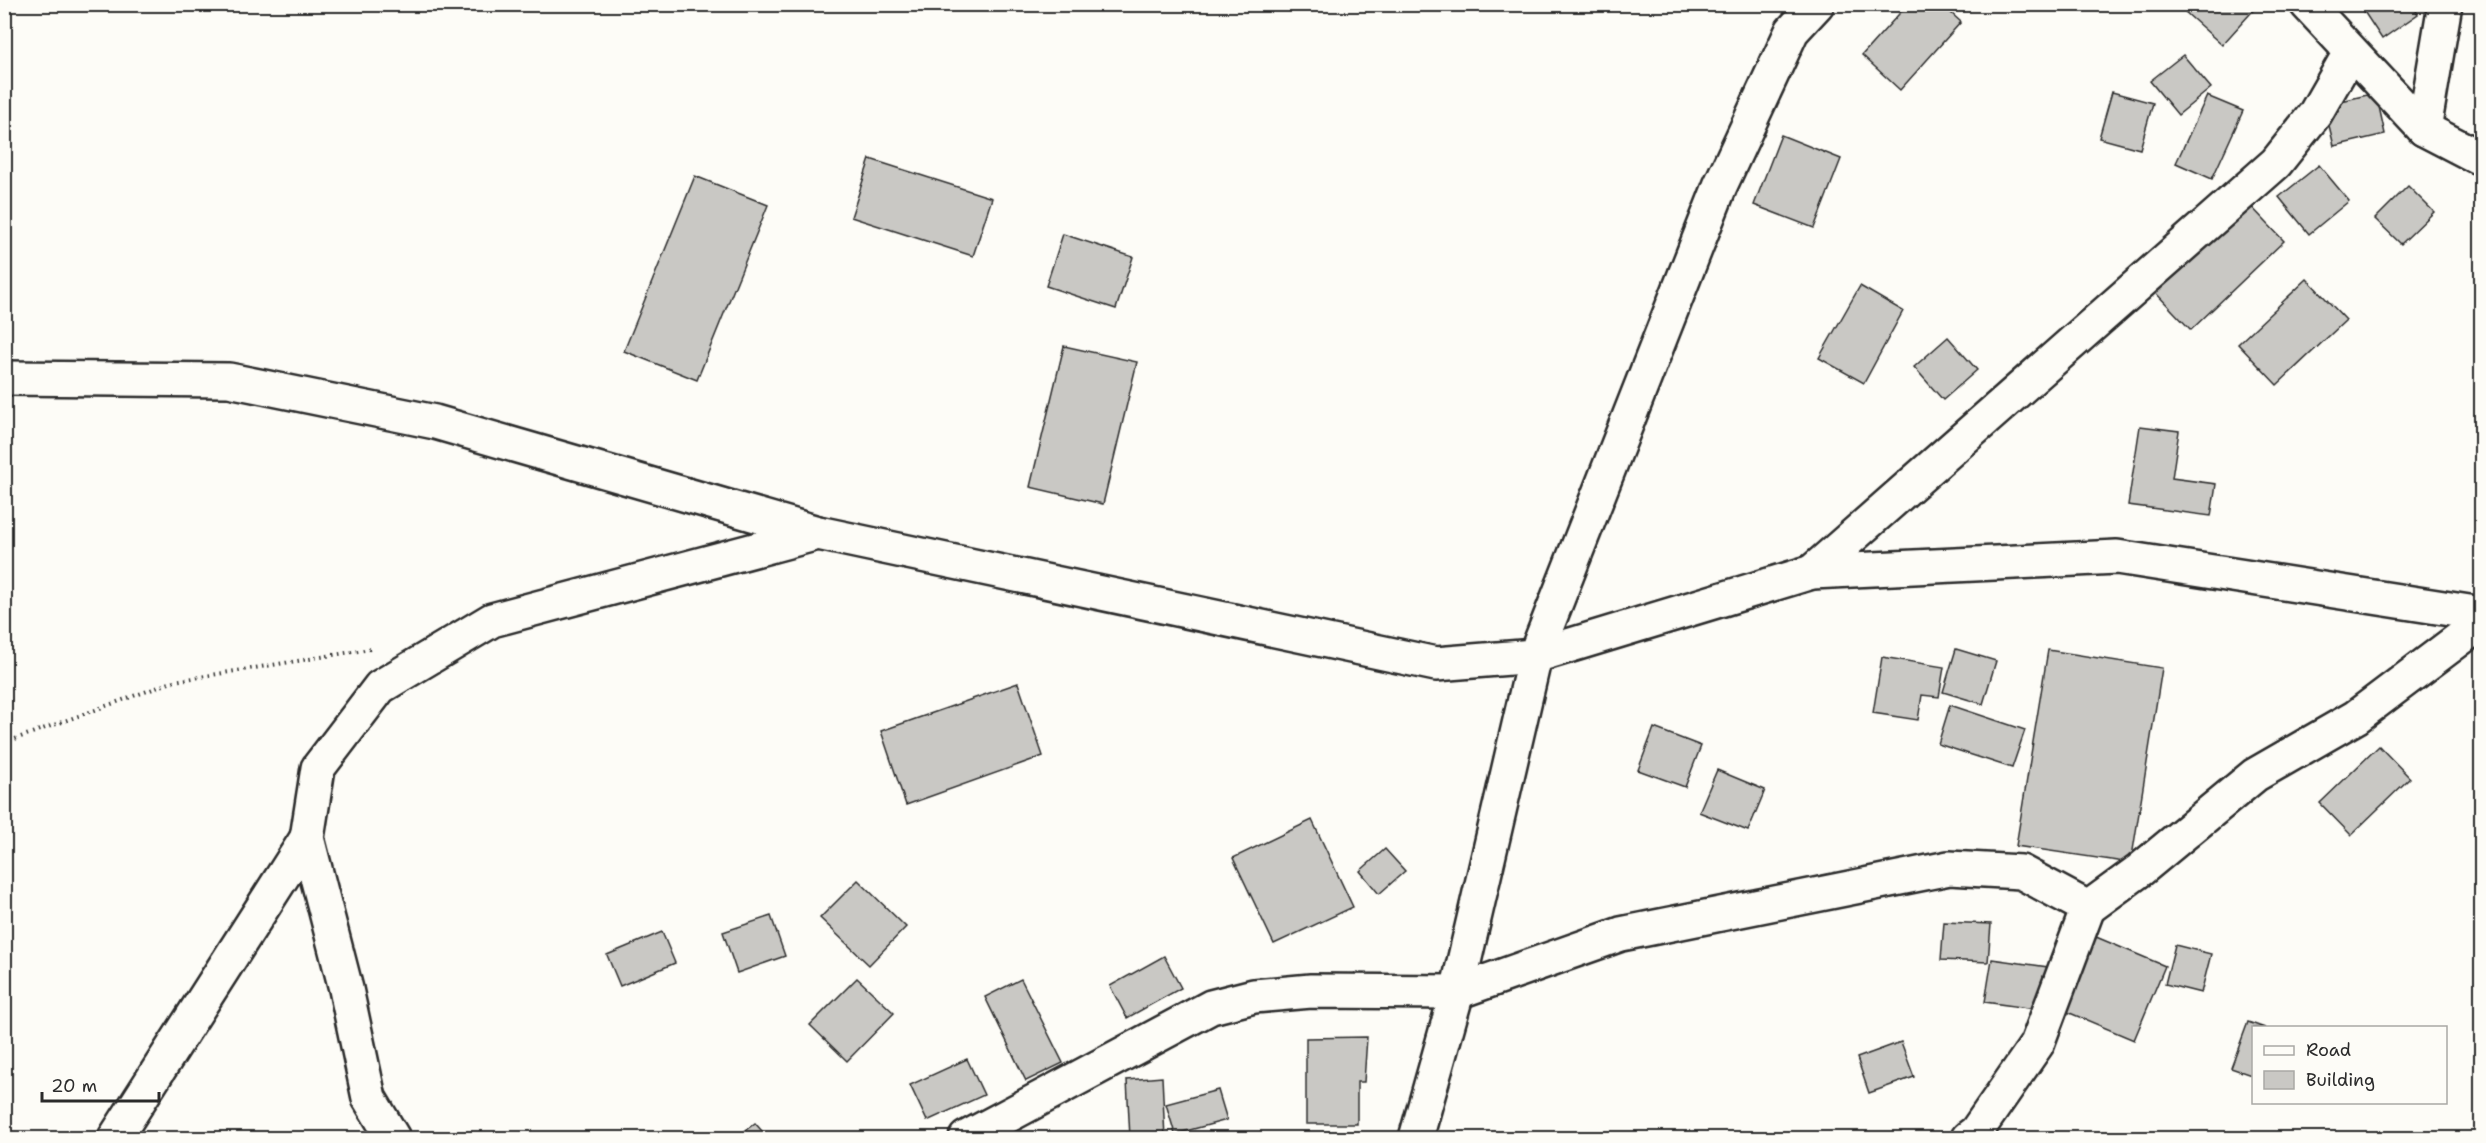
<svg xmlns="http://www.w3.org/2000/svg" width="2486" height="1143" viewBox="0 0 2486 1143" font-family="'Shantell Sans',sans-serif">
<style>
.building{fill:#c9c8c4;stroke:#2b2b2b;stroke-width:1.5}
.lines{fill:none;stroke-linecap:round;stroke-linejoin:round}
.street-casing{stroke:#2b2b2b;stroke-width:38}
.path{stroke:#2b2b2b;stroke-width:4;stroke-dasharray:1.5 4.5;stroke-linecap:butt}
.street{stroke:#fdfcf7;stroke-width:33}
</style>
<rect width="100%" height="100%" fill="#fdfcf7"/>
<filter id="ink" filterUnits="userSpaceOnUse"><feTurbulence type="fractalNoise" baseFrequency=".0167" numOctaves="2"/><feDisplacementMap in="SourceGraphic" scale="12" xChannelSelector="R" yChannelSelector="G"/><feConvolveMatrix kernelMatrix="1 2 1 2 8 2 1 2 1" color-interpolation-filters="sRGB"/></filter>
<g filter="url(#ink)">
<g class="building">
<polygon points="1908,4 1941,4 1961,22 1900,90 1862,55"/>
<polygon points="2190,4 2259,4 2222,45 2184,11"/>
<polygon points="2359,4 2412,4 2418,14 2382,39"/>
<polygon points="2183,55 2211,88 2178,115 2150,81"/>
<polygon points="2112,92 2153,103 2140,149 2099,138"/>
<polygon points="2376,93 2385,134 2334,146 2324,105"/>
<polygon points="2207,96 2243,111 2212,179 2176,163"/>
<polygon points="1781,135 1841,159 1814,228 1754,205"/>
<polygon points="870,159 992,198 973,256 851,217"/>
<polygon points="2319,165 2349,201 2309,234 2279,197"/>
<polygon points="695,176 768,205 697,380 624,351"/>
<polygon points="2408,186 2434,212 2401,244 2375,219"/>
<polygon points="2246,201 2284,241 2191,330 2153,290"/>
<polygon points="1063,234 1133,257 1116,309 1046,286"/>
<polygon points="2307,279 2346,320 2277,385 2238,344"/>
<polygon points="1860,286 1903,311 1864,383 1819,358"/>
<polygon points="1948,337 1977,370 1943,400 1914,367"/>
<polygon points="1064,346 1137,362 1103,504 1030,487"/>
<polygon points="2140,426 2179,431 2172,478 2216,484 2211,516 2128,505"/>
<polygon points="1956,649 1996,661 1983,704 1943,692"/>
<polygon points="2048,650 2162,668 2131,863 2016,846"/>
<polygon points="1882,657 1944,667 1939,697 1922,695 1918,720 1873,713"/>
<polygon points="1018,683 1043,756 906,805 881,731"/>
<polygon points="1950,705 2025,730 2012,768 1938,744"/>
<polygon points="1654,728 1701,746 1685,787 1638,770"/>
<polygon points="2379,746 2410,778 2351,835 2320,803"/>
<polygon points="1717,770 1765,790 1748,831 1699,812"/>
<polygon points="1312,820 1353,907 1274,944 1233,858"/>
<polygon points="1385,849 1405,871 1379,894 1360,871"/>
<polygon points="858,880 906,927 869,965 820,918"/>
<polygon points="771,916 785,956 737,973 723,932"/>
<polygon points="1944,922 1991,924 1988,962 1941,960"/>
<polygon points="662,932 675,963 620,986 607,955"/>
<polygon points="2089,934 2165,966 2134,1040 2058,1008"/>
<polygon points="2175,945 2211,954 2201,993 2165,984"/>
<polygon points="1164,956 1181,988 1127,1018 1110,986"/>
<polygon points="1992,959 2048,967 2042,1010 1985,1002"/>
<polygon points="857,978 894,1013 847,1061 810,1025"/>
<polygon points="1021,979 1063,1063 1026,1081 985,997"/>
<polygon points="2248,1022 2265,1028 2254,1028 2254,1076 2231,1068"/>
<polygon points="1367,1037 1364,1082 1357,1082 1357,1124 1306,1124 1306,1038"/>
<polygon points="1901,1042 1914,1077 1869,1093 1857,1058"/>
<polygon points="967,1059 984,1095 927,1121 910,1085"/>
<polygon points="1162,1077 1165,1138 1130,1138 1127,1080"/>
<polygon points="1218,1090 1227,1120 1175,1134 1166,1104"/>
<polygon points="755,1123 768,1138 736,1138"/>
<polygon points="1301,1133 1352,1137 1352,1138 1301,1138"/>
</g>
<g class="lines">
<defs>
<g id="street">
<polyline points="2307,4 2424,129 2482,159"/>
<polyline points="2424,129 2445,4"/>
<polyline points="4,378 229,380 435,422 818,533 1436,664 1535,656 1812,572 2117,557 2482,614"/>
<polyline points="1812,572 2276,163 2315,114 2350,53"/>
<polyline points="115,1138 307,838"/>
<polyline points="393,1138 369,1098 346,989 307,838 318,768 380,687 492,620 818,533"/>
<polyline points="966,1138 1211,1007 1254,996 1311,991 1457,992 1621,934 1949,868 2021,872 2088,908 2140,870 2255,775 2356,717 2482,622"/>
<polyline points="1416,1138 1457,992 1535,656 1720,186 1792,31 1817,4"/>
<polyline points="1968,1138 1976,1132 2037,1044 2088,908"/>
</g>
</defs>
<use href="#street" class="street-casing"/>
<polyline class="path" points="4,743 175,681 370,649"/>
<use href="#street" class="street"/>
</g>
</g>
<rect width="2486" height="1143" fill="none" stroke="#fdfcf7" stroke-width="24"/>
<rect x="12" y="12" width="2462" height="1119" fill="none" stroke="#2b2b2b" stroke-width="2" filter="url(#ink)"/>
<rect x="2252" y="1026" width="195" height="78" fill="#fdfcf7" stroke="#a9a8a5" stroke-width="1.5"/>
<rect x="2264" y="1046" width="30" height="9" fill="#fdfcf7" stroke="#a9a8a5" stroke-width="1.5"/>
<text x="2306" y="1056" font-size="18" fill="#2b2b2b">Road</text>
<rect x="2264" y="1071" width="30" height="18" fill="#c9c8c4" stroke="#a9a8a5" stroke-width="1.5"/>
<text x="2306" y="1086" font-size="18" fill="#2b2b2b">Building</text>
<path d="M42 1092v9h117v-9" fill="none" stroke="#2b2b2b" stroke-width="3"/>
<text x="51" y="1092" font-size="18" fill="#2b2b2b" stroke="#fdfcf7" stroke-width="4.5" paint-order="stroke">20 m</text>
</svg>
